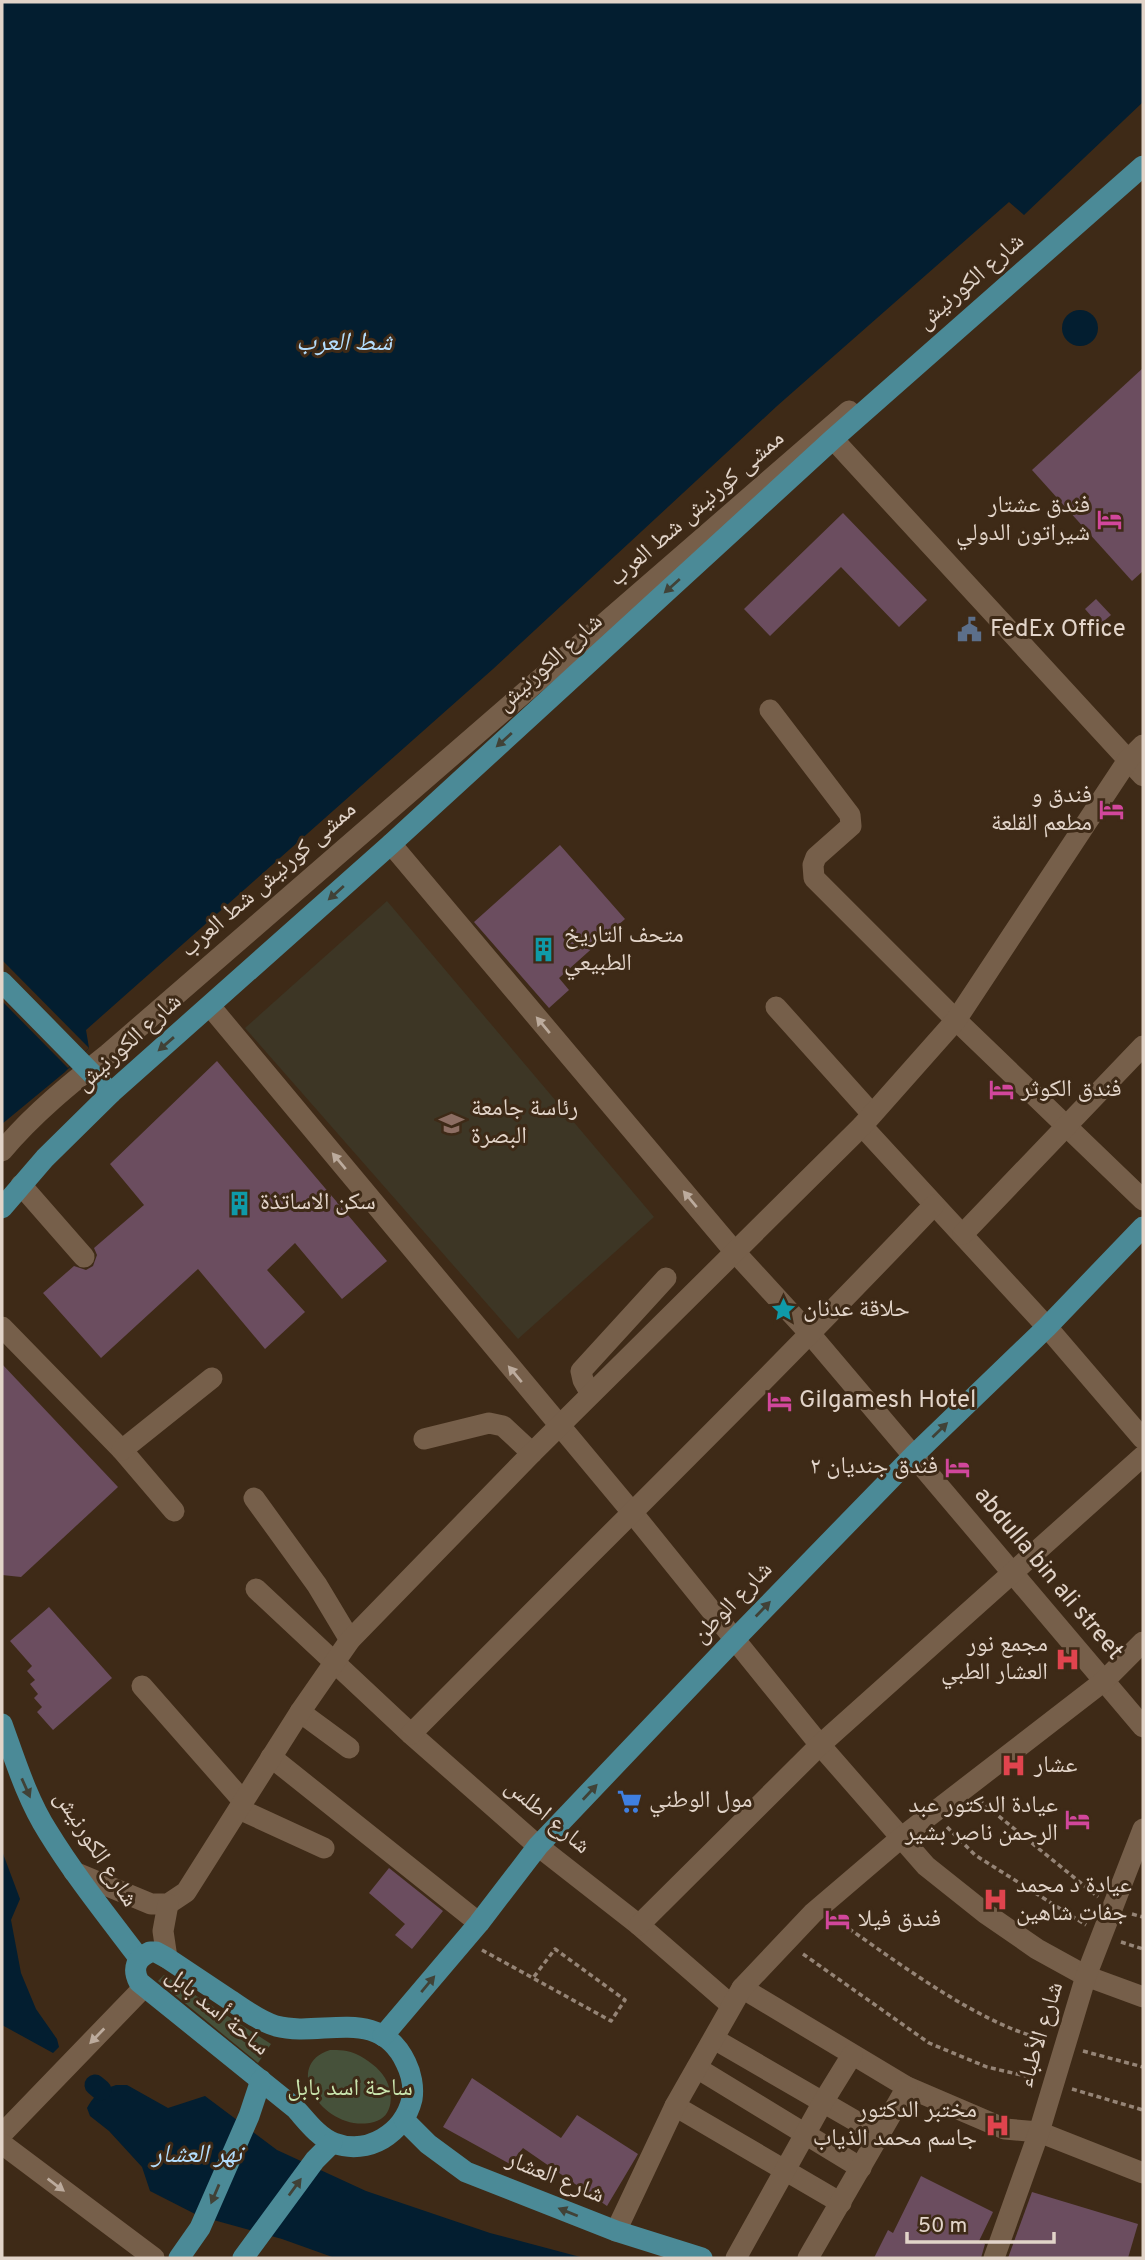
<svg xmlns="http://www.w3.org/2000/svg" width="1145" height="2260" viewBox="0 0 1145 2260" font-family="Overpass,'Noto Naskh Arabic',sans-serif">
<style>
.education{fill:#3d3625}
.green{fill:#46513a}
.water{fill:#031e30}
.pier{fill:#3e2a17}
.lines{fill:none;stroke-linecap:round;stroke-linejoin:round}
.canal{stroke:#031e30;stroke-width:21}
.building{fill:#6b4d5f}
.path{stroke:#958476;stroke-width:3.5;stroke-dasharray:5 3.5;stroke-linecap:butt}
.minor{stroke:#765f4a;stroke-width:21}
.major{stroke:#4b8a97;stroke-width:21}
.oneway{fill:#414237}
.oneway2{fill:#bcab9d}
.labels{text-anchor:middle;dominant-baseline:central;stroke-width:6;stroke-linejoin:round;paint-order:stroke}
.street-label{font-size:24px;fill:#e2d4c9;stroke:#3e2a17}
.poi-label{font-size:24px;fill:#e2d4c9;stroke:#3e2a17;text-anchor:start}
.park-label{font-size:24px;fill:#cae5ae;stroke:#3e2a17}
.water-label{font-size:26px;font-style:italic;fill:#b3ddfd;stroke:#3e2a17}
</style>
<rect width="100%" height="100%" fill="#3e2a17"/>
<polygon class="education" points="387,901 654,1217 518,1339 245,1028"/>
<g class="green">
<polygon points="164,1975 271,2044 258,2063 158,1981"/>
<path d="M330,2050C339,2050 348,2050 356,2054C367,2059 379,2068 385,2078C394,2093 394,2117 374,2122C326,2135 279,2066 330,2050Z"/>
</g>
<g class="water">
<polygon points="2,2 1143,2 1143,102 1024,215 1009,202 777,406 493,669 86,1030 89,1048 65,1072 2,1124"/>
<circle cx="1080" cy="328" r="18"/>
<polygon points="2,1851 20,1899 11,1920 21,1973 36,2009 57,2039 59,2047 53,2053 2,2025"/>
<path d="M116,2085H127L168,2108L205,2096L277,2150L366,2191L490,2233L584,2258H335L282,2239L199,2216L150,2191L142,2167L109,2131L90,2116L87,2108C95,2094 101,2090 116,2085Z"/>
</g>
<polygon class="pier" points="2,960 89,1048 68,1068 2,1001"/>
<g class="lines">
<polyline class="canal" points="95,2085 101,2090"/>
</g>
<g class="building">
<polygon points="1143,368 1143,571 1132,581 1032,470"/>
<polygon points="843,513 927,600 899,627 841,567 770,636 744,609"/>
<polygon points="1096,599 1111,615 1099,625 1085,609"/>
<polygon points="560,845 625,919 559,978 569,990 549,1008 474,922"/>
<polygon points="217,1061 387,1261 342,1299 295,1243 267,1270 305,1312 265,1349 198,1269 101,1358 43,1293 74,1266 86,1270 93,1266 97,1255 94,1248 144,1205 110,1164"/>
<polygon points="2,1364 118,1487 21,1577 2,1575"/>
<polygon points="49,1607 112,1678 53,1730 37,1712 42,1707 34,1698 38,1694 30,1684 35,1680 27,1671 32,1666 10,1641"/>
<polygon points="389,1868 443,1911 412,1949 395,1935 405,1924 369,1893"/>
<polygon points="472,2078 561,2138 577,2115 638,2154 607,2206 523,2148 510,2164 443,2127"/>
<polygon points="921,2176 993,2212 979,2241 985,2244 981,2258 874,2258 888,2230 893,2233"/>
<polygon points="1032,2192 1138,2224 1128,2258 1008,2258"/>
</g>
<g class="lines">
<g class="path">
<polyline points="979,1800 1098,1897"/>
<polyline points="947,1827 975,1855 1086,1925"/>
<polyline points="1132,1914 1143,1917"/>
<path d="M835,1919C889,1956 949,2002 1010,2028C1021,2033 1034,2036 1046,2040"/>
<polyline points="1121,1942 1143,1949"/>
<polyline points="482,1950 611,2021 625,2000 555,1949 533,1978"/>
<polyline points="803,1954 929,2043 987,2067 1034,2078"/>
<polyline points="1083,2051 1143,2067"/>
<polyline points="1072,2089 1143,2110"/>
</g>
<g class="minor">
<polyline points="833,439 1143,776"/>
<polyline points="770,710 850,815 851,826 816,857 813,865 814,878 956,1020 1143,1200"/>
<polyline points="391,844 734,1251 811,1335 1143,1727"/>
<polyline points="210,1006 631,1511 820,1745 926,1866 985,1913 1037,1949 1086,1976 1143,1997"/>
<polyline points="776,1007 872,1114"/>
<polyline points="862,1126 1047,1327 1143,1439"/>
<path d="M2,1151C33,1114 70,1084 108,1054L849,411"/>
<polyline points="21,1185 84,1257"/>
<polyline points="963,1234 1143,1046"/>
<polyline points="2,1327 122,1450 174,1511"/>
<polyline points="591,1394 583,1380 581,1371 666,1278"/>
<polyline points="424,1439 489,1423 503,1426 532,1453"/>
<polyline points="122,1450 212,1378"/>
<polyline points="254,1498 317,1585 350,1640"/>
<polyline points="256,1589 411,1734 538,1846 639,1925 731,2005"/>
<polyline points="142,1686 243,1801"/>
<polyline points="300,1712 349,1748"/>
<path d="M411,1734C585,1558 763,1385 934,1205"/>
<polyline points="271,1757 479,1923"/>
<polyline points="239,1809 324,1848"/>
<polyline points="74,1872 151,1904 168,1904 186,1892 300,1712 350,1640 532,1453 862,1126 956,1020 1128,760 1143,745"/>
<polyline points="639,1925 820,1745 1143,1456"/>
<polyline points="167,1958 163,1931 168,1904"/>
<polyline points="742,1988 907,2087 1005,2129 1039,2132 1143,2173"/>
<polyline points="714,2039 878,2134"/>
<polyline points="697,2068 861,2168"/>
<polyline points="675,2106 841,2203"/>
<polyline points="2,2134 144,1987"/>
<polyline points="2,2144 154,2258"/>
<polyline points="616,2231 675,2106 742,1988 813,1913 902,1837 1104,1681 1143,1642"/>
<polyline points="736,2258 823,2102 852,2055"/>
<polyline points="808,2258 907,2087"/>
<polyline points="994,2258 1039,2132 1086,1976 1143,1829"/>
</g>
<g class="major">
<polyline points="2,982 111,1093"/>
<polyline points="2,1208 45,1158 111,1093 391,844 833,439 1143,166"/>
<path d="M2,1724C15,1760 27,1799 48,1832C75,1876 108,1917 139,1958"/>
<path d="M150,1952H156L167,1958C188,1972 209,1986 230,2000C244,2009 259,2021 276,2026C322,2038 379,2005 406,2063C411,2073 414,2087 412,2099C404,2133 368,2156 334,2143C318,2137 306,2120 295,2108L139,1982C132,1969 136,1958 150,1952Z"/>
<polyline points="383,2036 479,1923 538,1846 735,1639 914,1455 1047,1327 1143,1227"/>
<polyline points="404,2120 428,2144 466,2172 616,2231 702,2258"/>
<polyline points="179,2258 200,2228 249,2116 261,2080"/>
<polyline points="243,2258 315,2160 332,2143"/>
</g>
</g>
<defs><path id="oneway-solid" d="M-6-.8H1V-3.2L6.5 0L1 3.2V.8H-6Z" transform="scale(1.75)"/></defs>
<g class="oneway">
<use href="#oneway-solid" transform="translate(672 586) rotate(138)"/>
<use href="#oneway-solid" transform="translate(504 740) rotate(138)"/>
<use href="#oneway-solid" transform="translate(336 893) rotate(138)"/>
<use href="#oneway-solid" transform="translate(166 1044) rotate(139)"/>
<use href="#oneway-solid" transform="translate(940 1430) rotate(-44)"/>
<use href="#oneway-solid" transform="translate(763 1609) rotate(-46)"/>
<use href="#oneway-solid" transform="translate(26 1788) rotate(66)"/>
<use href="#oneway-solid" transform="translate(590 1792) rotate(-47)"/>
<use href="#oneway-solid" transform="translate(428 1984) rotate(-50)"/>
<use href="#oneway-solid" transform="translate(295 2187) rotate(-54)"/>
<use href="#oneway-solid" transform="translate(215 2194) rotate(113)"/>
<use href="#oneway-solid" transform="translate(568 2212) rotate(-158)"/>
</g>
<g class="oneway2">
<use href="#oneway-solid" transform="translate(543 1025) rotate(-130)"/>
<use href="#oneway-solid" transform="translate(339 1161) rotate(-130)"/>
<use href="#oneway-solid" transform="translate(690 1199) rotate(-130)"/>
<use href="#oneway-solid" transform="translate(515 1374) rotate(-130)"/>
<use href="#oneway-solid" transform="translate(97 2036) rotate(134)"/>
<use href="#oneway-solid" transform="translate(56 2185) rotate(37)"/>
</g>
<defs>
<symbol id="hotel-bare" viewBox="-9 -9 18 18"><path d="M-6-4.5h1.5V1H6V5H4.5V3h-9V5H-6ZM-4 0a1.8 1.8 0 1 1 3.6 0ZM.5 0V-2.5h3Q6-2.5 6 0Z" fill="#d1479c" stroke="#3e2a17" stroke-width="2.5" paint-order="stroke"/></symbol>
<symbol id="civic-bare" viewBox="-9 -9 18 18"><path d="M-.6-6.5H3V-4.5H.6V-3L4-1V1h2V6H-6V1h2V-1L-.6-3ZM-1.2 2.5V6h2.4V2.5Z" fill="#5c6f8a" stroke="#3e2a17" stroke-width="2.5" paint-order="stroke"/></symbol>
<symbol id="building-bare" viewBox="-9 -9 18 18"><path d="M-4-6H4V6H1V3H-1V6H-4ZM-2.5-4.3h1.7v1.8h-1.7ZM.8-4.3h1.7v1.8H.8ZM-2.5-1h1.7V.8h-1.7ZM.8-1h1.7V.8H.8Z" fill="#0f9aa8" stroke="#3e2a17" stroke-width="2.5" paint-order="stroke"/></symbol>
<symbol id="university-bare" viewBox="-9 -9 18 18"><path d="M0-5L7-2L0 1L-7-2ZM-4 1L0 2.5L4 1V4Q0 6-4 4Z" fill="#8d6e63" stroke="#3e2a17" stroke-width="2.5" paint-order="stroke"/></symbol>
<symbol id="sight-bare" viewBox="-9 -9 18 18"><path d="M0-6L1.8-2.2L6-1.7L2.9 1.2L3.7 5.4L0 3.3L-3.7 5.4L-2.9 1.2L-6-1.7L-1.8-2.2Z" fill="#0f9aa8" stroke="#3e2a17" stroke-width="2.5" paint-order="stroke"/></symbol>
<symbol id="hospital-bare" viewBox="-9 -9 18 18"><path d="M-5-5h3v3.5h4V-5h3V5h-3V1.5h-4V5h-3Z" fill="#e0444e" stroke="#3e2a17" stroke-width="2.5" paint-order="stroke"/></symbol>
<symbol id="supermarket-bare" viewBox="-9 -9 18 18"><path d="M-6-5.5h2.5l.6 2H6L4.5 2H-2.5L-4.4-4H-6ZM-1.5 3.2a1.3 1.3 0 1 0 .1 0ZM3 3.2a1.3 1.3 0 1 0 .1 0Z" fill="#3f7fe0" stroke="#3e2a17" stroke-width="2.5" paint-order="stroke"/></symbol>
</defs>
<g fill-rule="evenodd">
<use href="#hotel-bare" x="1092" y="502" width="35" height="35"/>
<use href="#civic-bare" x="952" y="612" width="35" height="35"/>
<use href="#hotel-bare" x="1094" y="792" width="35" height="35"/>
<use href="#building-bare" x="526" y="932" width="35" height="35"/>
<use href="#hotel-bare" x="984" y="1072" width="35" height="35"/>
<use href="#university-bare" x="434" y="1106" width="35" height="35"/>
<use href="#building-bare" x="222" y="1186" width="35" height="35"/>
<use href="#sight-bare" x="766" y="1292" width="35" height="35"/>
<use href="#hotel-bare" x="762" y="1384" width="35" height="35"/>
<use href="#hotel-bare" x="940" y="1450" width="35" height="35"/>
<use href="#hospital-bare" x="1050" y="1642" width="35" height="35"/>
<use href="#hospital-bare" x="996" y="1748" width="35" height="35"/>
<use href="#supermarket-bare" x="612" y="1784" width="35" height="35"/>
<use href="#hotel-bare" x="1060" y="1802" width="35" height="35"/>
<use href="#hospital-bare" x="978" y="1882" width="35" height="35"/>
<use href="#hotel-bare" x="820" y="1902" width="35" height="35"/>
<use href="#hospital-bare" x="980" y="2108" width="35" height="35"/>
</g>
<g class="labels">
<g class="street-label">
<text transform="translate(971 282) rotate(-41)">شارع الكورنيش</text>
<text transform="translate(697 509) rotate(-41)">ممشى كورنيش شط العرب</text>
<text transform="translate(550 663) rotate(-42)">شارع الكورنيش</text>
<text transform="translate(269 880) rotate(-41)">ممشى كورنيش شط العرب</text>
<text transform="translate(129 1043) rotate(-42)">شارع الكورنيش</text>
<text transform="translate(1048 1574) rotate(50)">abdulla bin ali street</text>
<text transform="translate(733 1603) rotate(-46)">شارع الوطن</text>
<text transform="translate(547 1817) rotate(40)">شارع اطلس</text>
<text transform="translate(95 1849) rotate(57)">شارع الكورنيش</text>
<text transform="translate(217 2012) rotate(39)">ساحة أسد بابل</text>
<text transform="translate(1041 2035) rotate(-73)">شارع الأطباء</text>
<text transform="translate(555 2178) rotate(22)">شارع العشار</text>
</g>
<g class="poi-label">
<text x="1090" y="506" text-anchor="end">فندق عشتار<tspan x="1090" dy="28">شيراتون الدولي</tspan></text>
<text x="990" y="630">FedEx Office</text>
<text x="1092" y="796" text-anchor="end">فندق و<tspan x="1092" dy="28">مطعم القلعة</tspan></text>
<text x="564" y="936">متحف التاريخ<tspan x="564" dy="28">الطبيعي</tspan></text>
<text x="1021" y="1090">فندق الكوثر</text>
<text x="471" y="1109">رئاسة جامعة<tspan x="471" dy="28">البصرة</tspan></text>
<text x="260" y="1203">سكن الاساتذة</text>
<text x="803" y="1310">حلاقة عدنان</text>
<text x="799" y="1401">Gilgamesh Hotel</text>
<text x="938" y="1467" text-anchor="end">فندق جنديان ٢</text>
<text x="1048" y="1645" text-anchor="end">مجمع نور<tspan x="1048" dy="28">العشار الطبي</tspan></text>
<text x="1034" y="1766">عشار</text>
<text x="649" y="1801">مول الوطني</text>
<text x="1058" y="1806" text-anchor="end">عيادة الدكتور عبد<tspan x="1058" dy="28">الرحمن ناصر بشير</tspan></text>
<text x="1016" y="1886">عيادة د محمد<tspan x="1016" dy="28">جفات شاهين</tspan></text>
<text x="858" y="1920">فندق فيلا</text>
<text x="977" y="2111" text-anchor="end">مختبر الدكتور<tspan x="977" dy="28">جاسم محمد الذياب</tspan></text>
</g>
<g class="park-label">
<text x="350" y="2089">ساحة اسد بابل</text>
</g>
<g class="water-label">
<text x="344" y="343">شط العرب</text>
<text x="197" y="2155">نهر العشار</text>
</g>
</g>
<rect width="1145" height="2260" fill="none" stroke="#e2d4c9" stroke-width="7"/>
<path d="M907 2232v10h147v-10" fill="none" stroke="#e2d4c9" stroke-width="3.5"/>
<text x="918" y="2232" font-size="21" fill="#e2d4c9" stroke="#3e2a17" stroke-width="5" paint-order="stroke">50 m</text>
</svg>
